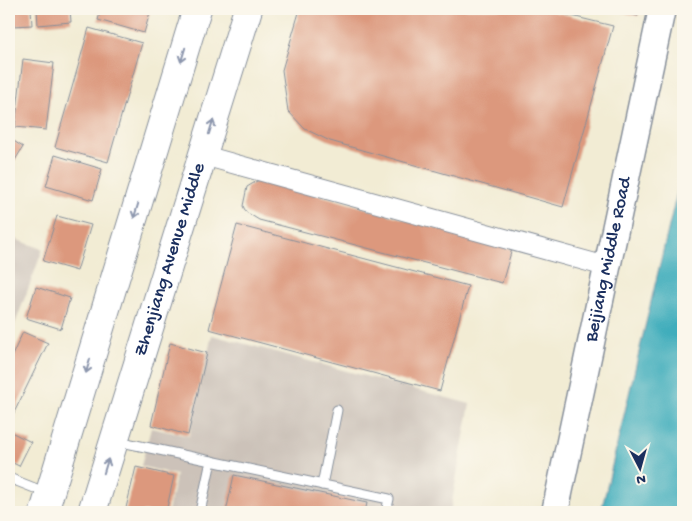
<svg xmlns="http://www.w3.org/2000/svg" width="692" height="521" viewBox="0 0 692 521" font-family="'Gochi Hand',sans-serif">
<style>
.industrial{fill:#ccc2b9}
.water{fill:#3fadbc;stroke:#2d6e8d}
.building{fill:#dc987d}
.lines{fill:none;stroke-linecap:round;stroke-linejoin:round}
.lane-casing{stroke:#868e99;stroke-width:11}
.street-casing{stroke:#868e99;stroke-width:21}
.secondary-casing{stroke:#868e99;stroke-width:29}
.primary-casing{stroke:#868e99;stroke-width:30}
.lane{stroke:#fff;stroke-width:9}
.street{stroke:#fff;stroke-width:19}
.secondary{stroke:#fff;stroke-width:26}
.primary{stroke:#fff;stroke-width:28}
.oneway{stroke:#8d97ae}
.labels{text-anchor:middle;dominant-baseline:central;stroke-width:4;stroke-linejoin:round;paint-order:stroke}
.street-label{font-size:19px;fill:#1b2f5e;stroke:#fbf7ec}
</style>
<rect width="100%" height="100%" fill="#fbf7ec"/>
<filter id="ink" filterUnits="userSpaceOnUse"><feTurbulence type="fractalNoise" baseFrequency=".02" numOctaves="2"/><feDisplacementMap in="SourceGraphic" scale="10" xChannelSelector="R" yChannelSelector="G"/><feConvolveMatrix kernelMatrix="1 2 1 2 8 2 1 2 1" color-interpolation-filters="sRGB"/></filter>
<filter id="wash" filterUnits="userSpaceOnUse"><feTurbulence type="fractalNoise" baseFrequency=".0096" numOctaves="4" result="noise"/><feDisplacementMap in="SourceGraphic" scale="20" xChannelSelector="R" yChannelSelector="G"/><feGaussianBlur stdDeviation="1.12" result="paint"/><feColorMatrix in="noise" values="0 0 0 0 0 0 0 0 0 0 0 0 0 0 0 0 0 1.4 0 .05"/><feComposite in="paint" operator="in"/></filter>
<g filter="url(#wash)">
<rect width="100%" height="100%" fill="#f2ecd4"/>
<g class="industrial">
<polygon points="9,237 43,249 9,340"/>
<polygon points="212,335 470,404 450,512 168,512 176,475 141,466 151,428 189,436"/>
</g>
<polygon class="water" points="683,167 683,512 601,512"/>
<g id="blocks">
<g class="building">
<polygon points="11,9 31,9 32,25 13,26"/>
<polygon points="37,9 70,9 71,22 38,25"/>
<polygon points="101,9 151,9 144,33 98,20"/>
<polygon points="300,9 543,9 613,26 563,207 330,141 305,129 288,111 282,70"/>
<polygon points="609,9 640,9 638,16"/>
<polygon points="89,28 142,43 108,162 55,147"/>
<polygon points="23,59 54,63 46,130 15,127"/>
<polygon points="9,138 23,147 9,170"/>
<polygon points="55,155 102,169 93,200 46,186"/>
<polygon points="265,180 512,249 502,283 259,220 246,212 243,206 247,187 257,181"/>
<polygon points="57,216 91,225 77,271 43,261"/>
<polygon points="237,225 468,286 440,391 209,329"/>
<polygon points="36,287 70,298 61,329 26,318"/>
<polygon points="23,332 48,343 9,423 9,362"/>
<polygon points="170,343 207,353 188,435 151,425"/>
<polygon points="9,431 31,442 19,466 9,461"/>
<polygon points="136,467 174,476 166,512 125,512"/>
<polygon points="234,475 367,503 365,512 226,512"/>
</g>
</g>
</g>
<g filter="url(#ink)">
<use href="#blocks" fill-opacity="0" stroke="#868e99" stroke-width="1"/>
<g class="lines">
<defs>
<g id="lane">
<polyline points="117,441 389,499 386,512"/>
<polyline points="9,478 47,493"/>
<polyline points="322,485 337,410"/>
<polyline points="200,512 211,461"/>
</g>
<polyline id="street" points="202,155 608,267"/>
<g id="secondary">
<path id="s1" d="M555,512L662,9"/>
</g>
<g id="primary">
<polyline points="44,512 197,9"/>
<path id="s2" d="M92,512L248,9"/>
</g>
</defs>
<use href="#lane" class="lane-casing"/>
<use href="#street" class="street-casing"/>
<use href="#secondary" class="secondary-casing"/>
<use href="#primary" class="primary-casing"/>
<use href="#lane" class="lane"/>
<use href="#street" class="street"/>
<use href="#secondary" class="secondary"/>
<use href="#primary" class="primary"/>
</g>
<defs><path id="oneway-shaft" d="M-6 0H5M1.5-3L5.5 0L1.5 3" fill="none" stroke-width="1.6" stroke-linecap="round" stroke-linejoin="round" transform="scale(1.25)"/></defs>
<g class="oneway">
<use href="#oneway-shaft" transform="translate(183 55) rotate(107)"/>
<use href="#oneway-shaft" transform="translate(211 127) rotate(-73)"/>
<use href="#oneway-shaft" transform="translate(136 211) rotate(107)"/>
<use href="#oneway-shaft" transform="translate(88 366) rotate(107)"/>
<use href="#oneway-shaft" transform="translate(106 466) rotate(-73)"/>
</g>
</g>
<g class="labels">
<g class="street-label">
<text stroke="none"><textPath href="#s2" startOffset="264">Zhenjiang Avenue Middle</textPath></text>
<text stroke="none"><textPath href="#s1" startOffset="258">Beijiang Middle Road</textPath></text>
</g>
</g>
<rect width="692" height="521" fill="none" stroke="#fbf7ec" stroke-width="30"/>
<g transform="translate(640 468) rotate(174)" stroke="#fbf7ec" stroke-width="4" paint-order="stroke">
<path d="M0-4L9 19L0 12L-9 19Z" fill="#1b2f5e"/>
<text y="-8" font-size="14" font-weight="bold" text-anchor="middle" fill="#1b2f5e">N</text>
</g>
</svg>
